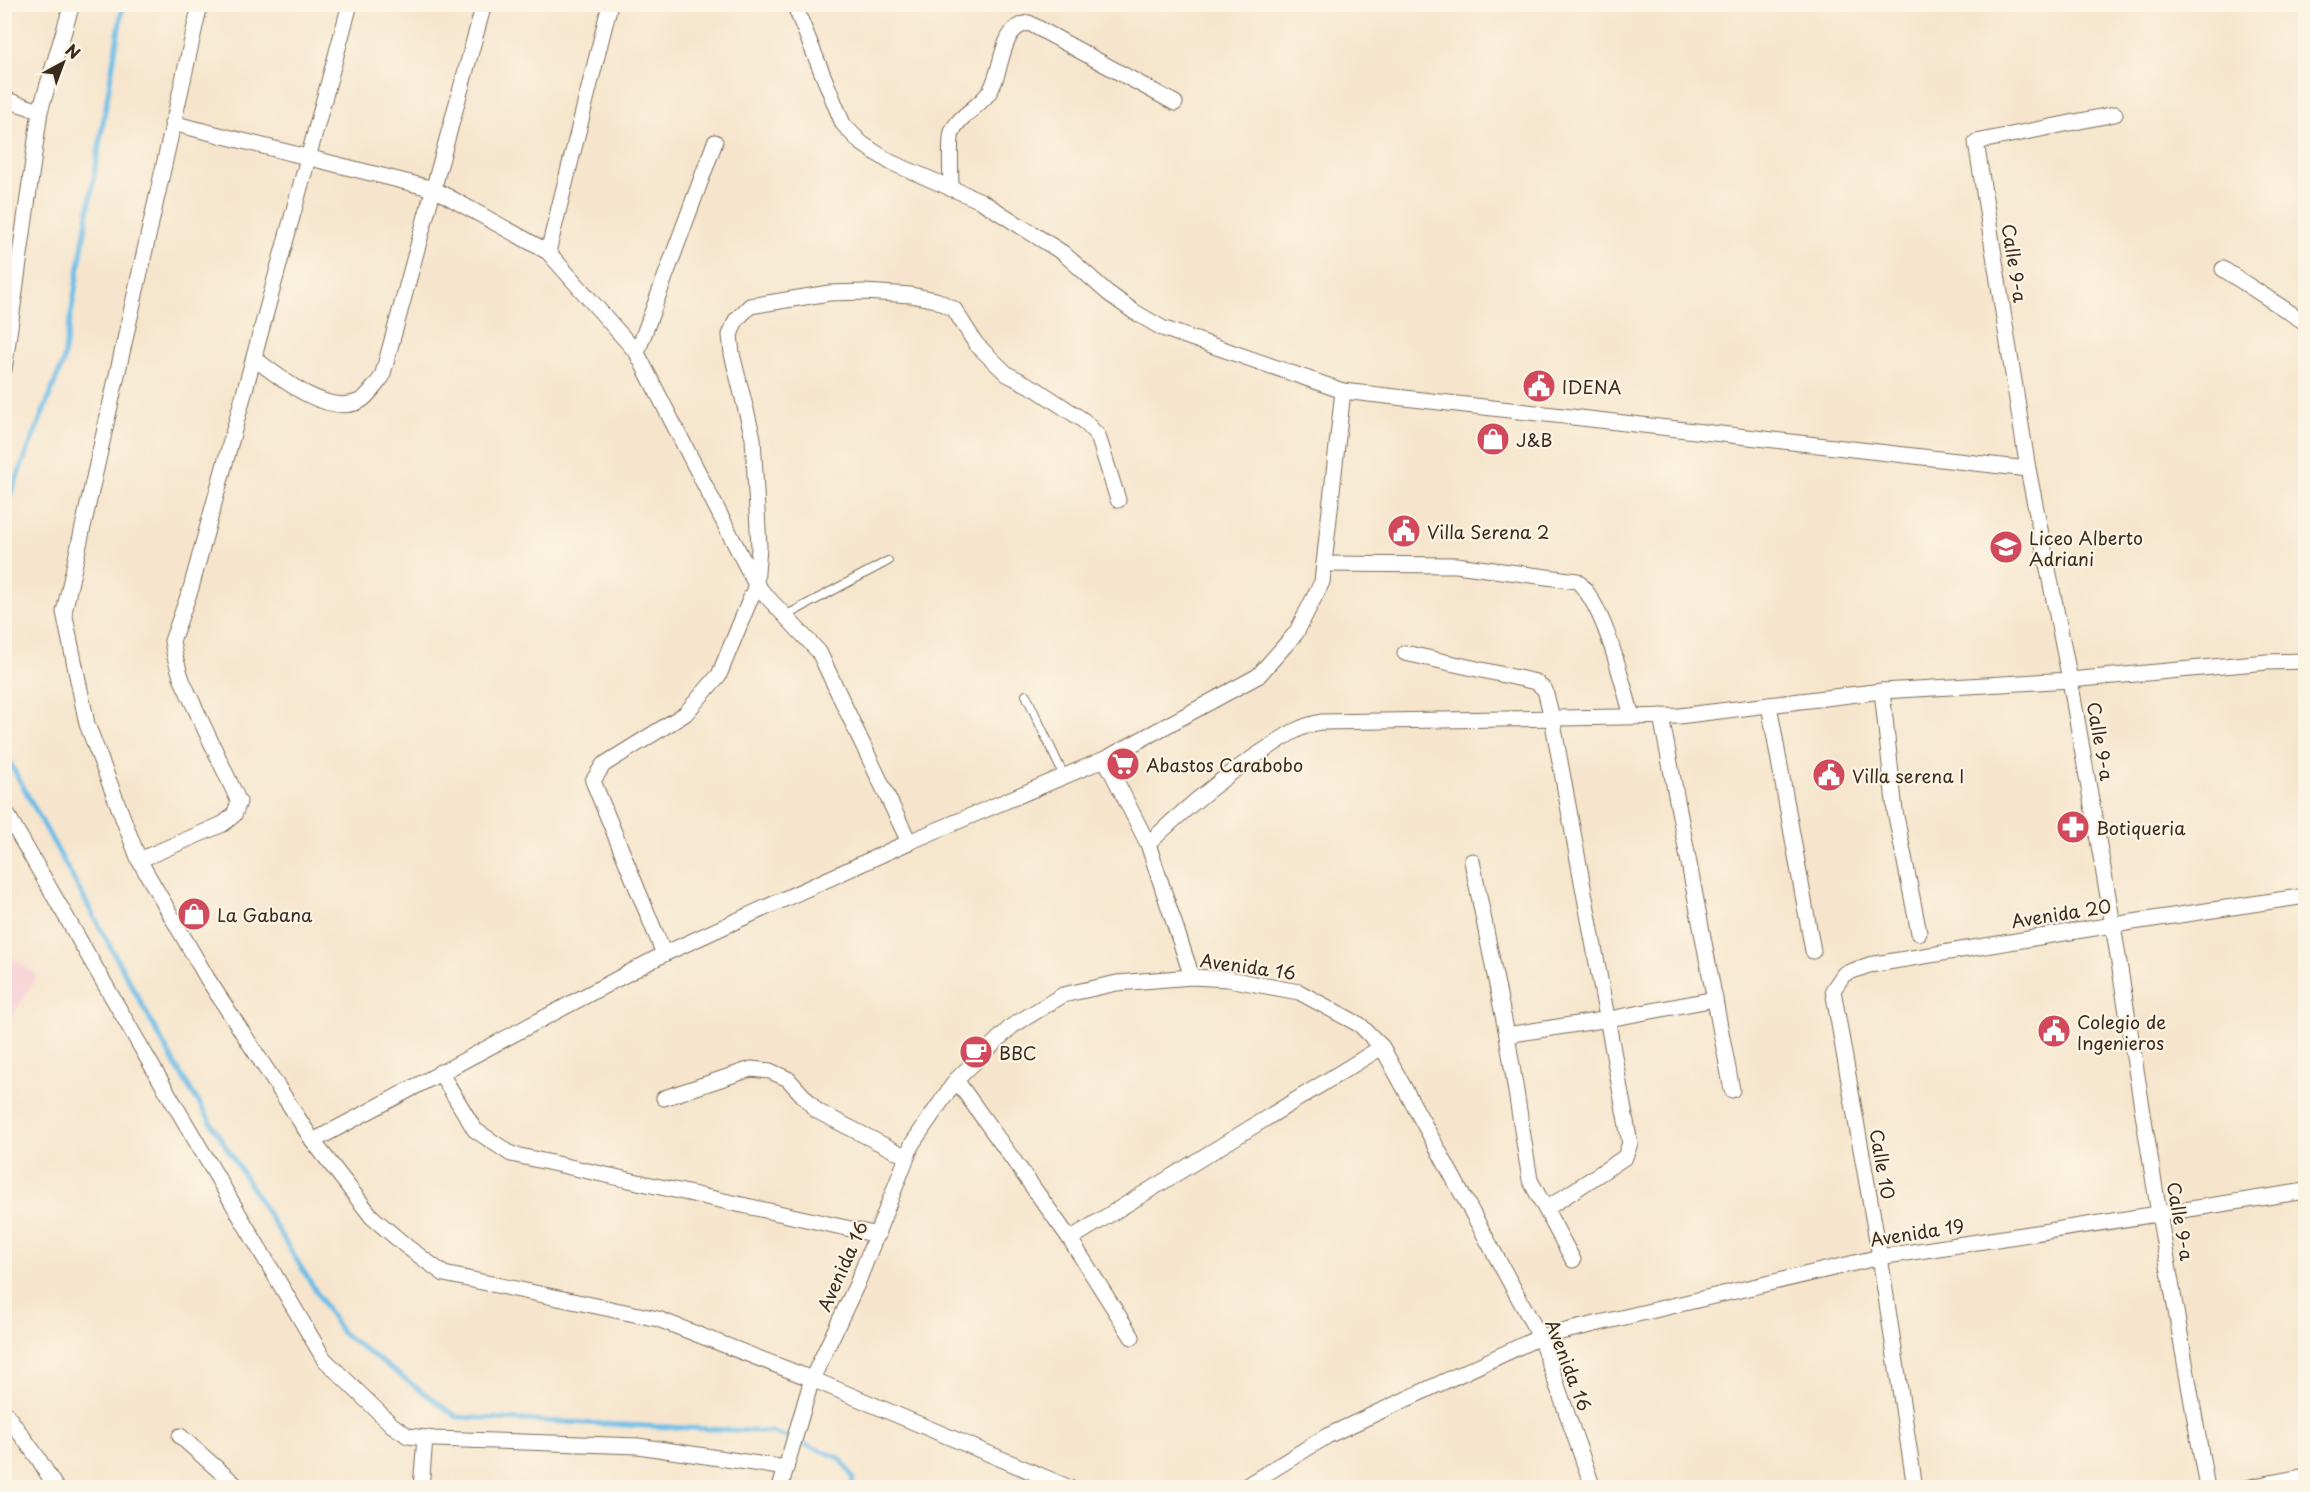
<svg xmlns="http://www.w3.org/2000/svg" width="2310" height="1492" viewBox="0 0 2310 1492" font-family="'Playpen Sans',sans-serif">
<style>
.built{fill:#f6cfd6}
.lines{fill:none;stroke-linecap:round;stroke-linejoin:round}
.stream{stroke:#6dbde8;stroke-width:5}
.service-casing{stroke:#7c6b5b;stroke-width:10}
.minor-casing{stroke:#7c6b5b;stroke-width:17}
.service{stroke:#fff;stroke-width:8}
.minor{stroke:#fff;stroke-width:15}
.labels{text-anchor:middle;dominant-baseline:central;stroke-width:4.5;stroke-linejoin:round;paint-order:stroke}
.street-label{font-size:18px;fill:#3b2a1e;stroke:#fcf5e5}
.poi-label{font-size:18px;fill:#3b2a1e;stroke:#fcf5e5;text-anchor:start}
</style>
<rect width="100%" height="100%" fill="#fcf5e5"/>
<filter id="ink" filterUnits="userSpaceOnUse"><feTurbulence type="fractalNoise" baseFrequency=".0167" numOctaves="2"/><feDisplacementMap in="SourceGraphic" scale="12" xChannelSelector="R" yChannelSelector="G"/><feConvolveMatrix kernelMatrix="1 2 1 2 8 2 1 2 1" color-interpolation-filters="sRGB"/></filter>
<filter id="wash" filterUnits="userSpaceOnUse"><feTurbulence type="fractalNoise" baseFrequency=".008" numOctaves="4" result="noise"/><feDisplacementMap in="SourceGraphic" scale="24" xChannelSelector="R" yChannelSelector="G"/><feGaussianBlur stdDeviation="1.35" result="paint"/><feColorMatrix in="noise" values="0 0 0 0 0 0 0 0 0 0 0 0 0 0 0 0 0 1.4 0 .05"/><feComposite in="paint" operator="in"/></filter>
<g filter="url(#wash)">
<rect width="100%" height="100%" fill="#f6e5cc"/>
<polygon class="built" points="5,952 37,976 5,1028"/>
<g class="lines">
<g class="stream">
<polyline points="4,510 63,362 123,4"/>
<polyline points="4,752 174,1063 342,1333 457,1417 772,1432 840,1458 853,1478 852,1488"/>
</g>
</g>
</g>
<g filter="url(#ink)">
<g class="lines">
<defs>
<g id="service">
<polyline points="785,616 888,561"/>
<polyline points="1026,695 1064,776"/>
</g>
<g id="minor">
<polyline points="200,4 64,612 87,724 139,860 207,978 313,1141 372,1217 406,1246 444,1274 658,1319 812,1379 1070,1488"/>
<polyline points="794,4 843,124 861,143 890,162 981,201 1063,253 1108,293 1133,311 1162,328 1343,391 2028,469"/>
<polyline points="4,99 40,111"/>
<polyline points="2115,114 1976,142 2028,469 2070,680 2113,925 2159,1214 2207,1488"/>
<polyline points="172,123 434,189 548,252 637,353 756,585 819,652 909,842"/>
<path d="M951,189C951,176 949,142 952,132C959,115 980,107 990,91C1004,69 999,27 1029,23L1175,103"/>
<polyline points="548,252 609,8"/>
<polyline points="2223,269 2306,323"/>
<polyline points="637,353 715,142"/>
<path d="M254,358C279,377 327,417 360,401C368,397 376,384 382,377L484,4"/>
<polyline points="4,370 40,111 72,4"/>
<path d="M1324,564L1456,565L1577,581C1605,606 1621,679 1632,716"/>
<polyline points="1405,653 1536,682 1545,690 1552,718 1630,1143 1625,1157 1546,1209"/>
<polyline points="1882,691 1895,811 1919,933"/>
<polyline points="1769,705 1813,951"/>
<polyline points="1661,716 1732,1090"/>
<polyline points="1105,759 1148,844"/>
<polyline points="4,809 149,1061 324,1359 392,1425 408,1436 435,1439 638,1446 786,1468"/>
<polyline points="139,860 223,824 234,815 239,802 182,680 175,657 172,641 191,588 350,4"/>
<polyline points="1472,861 1507,1035 1530,1180 1573,1260"/>
<polyline points="664,954 593,781 603,765 685,714 719,675 756,585 759,547 753,438 732,354 730,335 736,320 750,306 829,293 864,292 911,295 936,300 954,309 976,344 1007,374 1036,389 1083,420 1098,436 1118,500"/>
<path d="M1192,977L1148,844C1183,810 1219,780 1260,753C1282,739 1295,727 1321,722L1679,716L1882,691L2070,680L2267,662L2306,661"/>
<polyline points="1507,1035 1609,1019 1715,999"/>
<polyline points="440,1072 475,1130 511,1154 878,1235"/>
<polyline points="956,1080 1070,1239 1382,1047"/>
<polyline points="664,1098 751,1069 770,1071 788,1079 817,1111 907,1157"/>
<polyline points="313,1141 664,954 909,842 1105,759 1258,676 1296,633 1322,582 1343,391"/>
<polyline points="1070,1239 1132,1337"/>
<polyline points="4,1411 38,1458 56,1488"/>
<polyline points="180,1436 239,1488"/>
<polyline points="421,1488 425,1438"/>
<polyline points="780,1488 812,1379 857,1284 907,1157 912,1144 956,1080 1012,1026 1063,995 1117,983 1192,977 1228,979 1299,992 1360,1025 1382,1047 1540,1337 1593,1488"/>
<polyline points="1243,1488 1327,1436 1540,1337 1880,1257 2306,1191"/>
<polyline points="1915,1488 1880,1257 1833,990 1844,974 1869,965 2113,925 2306,896"/>
<polyline points="2245,1488 2306,1476"/>
</g>
</defs>
<use href="#service" class="service-casing"/>
<use href="#minor" class="minor-casing"/>
<use href="#service" class="service"/>
<use href="#minor" class="minor"/>
</g>
</g>
<defs>
<symbol id="civic-disc" viewBox="-11 -11 22 22"><circle r="9.5" fill="#d1495b" stroke="#fcf5e5"/><path d="M-.6-6.5H3V-4.5H.6V-3L4-1V1h2V6H-6V1h2V-1L-.6-3ZM-1.2 2.5V6h2.4V2.5Z" fill="#fff"/></symbol>
<symbol id="shop-disc" viewBox="-11 -11 22 22"><circle r="9.5" fill="#d1495b" stroke="#fcf5e5"/><path d="M-5-2.5h2.3a2.7 3.5 0 0 1 5.4 0H5L5.5 6h-11ZM-1.5-2.5h3a1.5 2.3 0 0 0-3 0Z" fill="#fff"/></symbol>
<symbol id="school-disc" viewBox="-11 -11 22 22"><circle r="9.5" fill="#d1495b" stroke="#fcf5e5"/><path d="M0-5L7-2L0 1L-7-2ZM-4 1L0 2.5L4 1V4Q0 6-4 4Z" fill="#fff"/></symbol>
<symbol id="supermarket-disc" viewBox="-11 -11 22 22"><circle r="9.5" fill="#d1495b" stroke="#fcf5e5"/><path d="M-6-5.5h2.5l.6 2H6L4.5 2H-2.5L-4.4-4H-6ZM-1.5 3.2a1.3 1.3 0 1 0 .1 0ZM3 3.2a1.3 1.3 0 1 0 .1 0Z" fill="#fff"/></symbol>
<symbol id="pharmacy-disc" viewBox="-11 -11 22 22"><circle r="9.5" fill="#d1495b" stroke="#fcf5e5"/><path d="M-2-6h4v4h4v4h-4v4h-4v-4h-4v-4h4Z" fill="#fff"/></symbol>
<symbol id="cafe-disc" viewBox="-11 -11 22 22"><circle r="9.5" fill="#d1495b" stroke="#fcf5e5"/><path d="M-5.5-4.5H6V0H3Q3 3.5 0 3.5H-2.5Q-5.5 3.5-5.5 0ZM3-3.2v2h1.7v-2ZM-6 4.5H4V6H-6Z" fill="#fff"/></symbol>
</defs>
<g fill-rule="evenodd">
<use href="#civic-disc" x="1520" y="367" width="38" height="38"/>
<use href="#shop-disc" x="1474" y="420" width="38" height="38"/>
<use href="#civic-disc" x="1385" y="512" width="38" height="38"/>
<use href="#school-disc" x="1987" y="528" width="38" height="38"/>
<use href="#supermarket-disc" x="1104" y="745" width="38" height="38"/>
<use href="#civic-disc" x="1810" y="756" width="38" height="38"/>
<use href="#pharmacy-disc" x="2054" y="808" width="38" height="38"/>
<use href="#shop-disc" x="175" y="895" width="38" height="38"/>
<use href="#civic-disc" x="2035" y="1012" width="38" height="38"/>
<use href="#cafe-disc" x="957" y="1033" width="38" height="38"/>
</g>
<g class="labels">
<g class="street-label">
<text transform="translate(2015 263) rotate(81)">Calle 9-a</text>
<text transform="translate(2101 741) rotate(80)">Calle 9-a</text>
<text transform="translate(2061 913) rotate(-9)">Avenida 20</text>
<text transform="translate(1248 966) rotate(8)">Avenida 16</text>
<text transform="translate(1883 1164) rotate(80)">Calle 10</text>
<text transform="translate(2181 1221) rotate(80)">Calle 9-a</text>
<text transform="translate(1917 1232) rotate(-9)">Avenida 19</text>
<text transform="translate(842 1266) rotate(-66)">Avenida 16</text>
<text transform="translate(1569 1365) rotate(69)">Avenida 16</text>
</g>
<g class="poi-label">
<text x="1562" y="386">IDENA</text>
<text x="1516" y="439">J&amp;B</text>
<text x="1427" y="531">Villa Serena 2</text>
<text x="2029" y="537">Liceo Alberto<tspan x="2029" dy="21">Adriani</tspan></text>
<text x="1146" y="764">Abastos Carabobo</text>
<text x="1852" y="775">Villa serena I</text>
<text x="2096" y="827">Botiqueria</text>
<text x="217" y="914">La Gabana</text>
<text x="2077" y="1021">Colegio de<tspan x="2077" dy="21">Ingenieros</tspan></text>
<text x="999" y="1052">BBC</text>
</g>
</g>
<rect width="2310" height="1492" fill="none" stroke="#fcf5e5" stroke-width="24"/>
<g transform="translate(63 63) rotate(41)" stroke="#fcf5e5" stroke-width="4.5" paint-order="stroke">
<path d="M0-4.5L10 22L0 15L-10 22Z" fill="#3b2a1e"/>
<text y="-9" font-size="16" font-weight="bold" text-anchor="middle" fill="#3b2a1e">N</text>
</g>
</svg>
